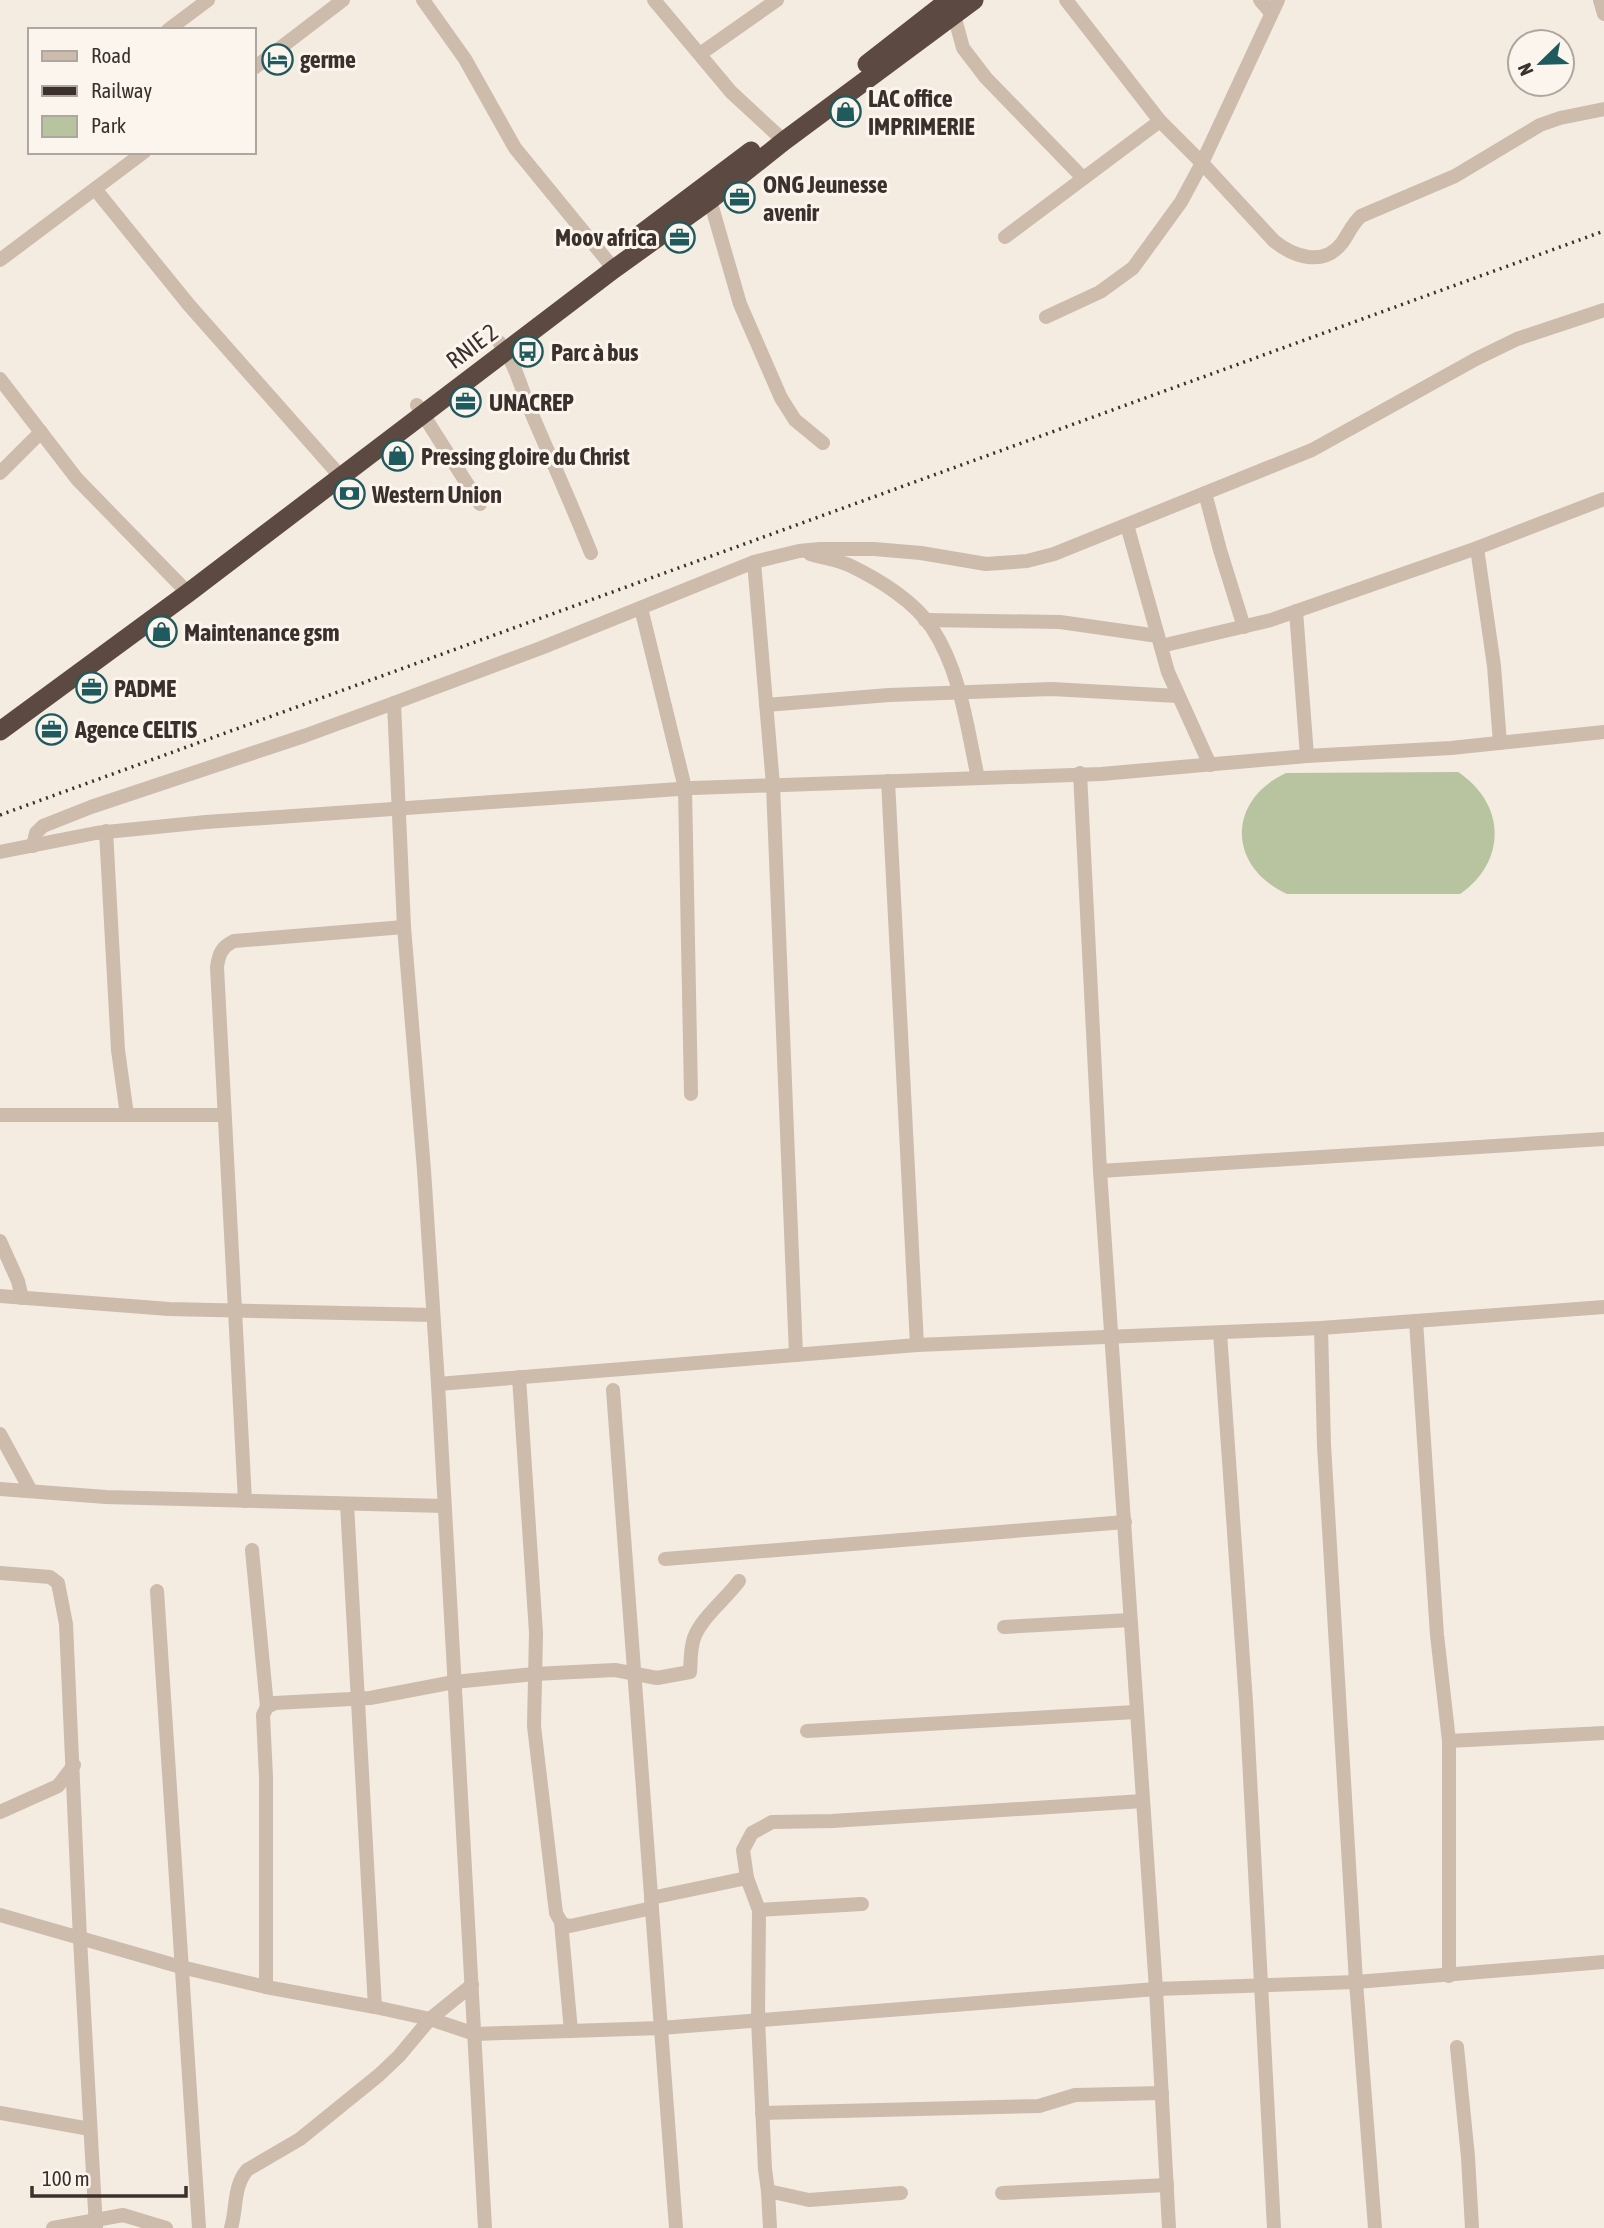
<svg xmlns="http://www.w3.org/2000/svg" width="1604" height="2228" viewBox="0 0 1604 2228" font-family="'Asap Condensed',sans-serif">
<style>
.green{fill:#b8c4a0}
.lines{fill:none;stroke-linecap:round;stroke-linejoin:round}
.minor{stroke:#cdbbac;stroke-width:14}
.highway{stroke:#5c4a42;stroke-width:19}
.rail{stroke:#3b302b;stroke-width:3.5;stroke-dasharray:2 5;stroke-linecap:butt}
.labels{text-anchor:middle;dominant-baseline:central;stroke-width:6;stroke-linejoin:round;paint-order:stroke}
.poi-label{font-size:24px;font-weight:bold;fill:#3b302b;stroke:#fbf5ee;text-anchor:start}
.street-label{font-size:24px;fill:#3b302b;stroke:#fbf5ee}
</style>
<rect width="100%" height="100%" fill="#f4ebe1"/>
<path class="green" d="M1458,772C1506,804 1507,861 1460,894H1287C1228,867 1226,801 1286,773Z"/>
<g class="lines">
<g class="minor">
<polyline points="423,0 465,59 515,148 614,269"/>
<polyline points="654,0 731,92 784,141"/>
<path d="M1066,0L1160,121L1202,163L1274,241C1294,257 1323,267 1342,243C1349,233 1352,224 1361,216L1455,176L1540,125L1560,118L1604,109"/>
<polyline points="1260,0 1271,13"/>
<polyline points="1600,0 1604,14"/>
<polyline points="954,15 963,48 986,78 1083,178"/>
<polyline points="168,30 208,0"/>
<polyline points="700,54 777,0"/>
<polyline points="254,68 343,0"/>
<polyline points="95,189 189,305 341,477"/>
<polyline points="705,193 710,200 740,304 781,398 795,420 823,443"/>
<polyline points="1005,237 1160,121"/>
<polyline points="0,260 144,152"/>
<polyline points="1046,317 1100,292 1133,268 1181,202 1202,163 1278,0"/>
<path d="M499,342C515,361 521,389 531,412C551,459 572,505 591,553"/>
<polyline points="0,379 77,479 188,593"/>
<polyline points="417,405 480,504"/>
<polyline points="0,473 41,432"/>
<polyline points="1205,493 1220,550 1244,627"/>
<polyline points="1127,525 1168,672 1210,765"/>
<polyline points="1477,548 1494,666 1500,743"/>
<path d="M810,554C823,558 839,560 851,566C880,580 915,602 932,628C961,672 967,728 978,778"/>
<polyline points="754,562 773,785 796,1355"/>
<polyline points="641,608 685,788 691,1094"/>
<polyline points="1296,611 1307,756"/>
<polyline points="925,620 1060,622 1158,636"/>
<polyline points="1161,646 1271,620 1477,548 1604,499"/>
<polyline points="394,703 404,927 424,1170 438,1384 485,2228"/>
<polyline points="766,705 889,695 1052,689 1177,696"/>
<polyline points="1080,773 1100,1171 1156,1989 1169,2228"/>
<polyline points="888,781 917,1345"/>
<polyline points="106,831 118,1050 127,1115"/>
<polyline points="33,846 36,833 43,826 91,807 304,736 394,703 541,648 754,562 799,551 820,549 874,549 921,553 986,564 1027,561 1054,554 1312,450 1476,359 1517,339 1604,310"/>
<polyline points="0,852 96,833 206,822 693,788 1101,774 1307,756 1451,748 1604,732"/>
<polyline points="0,1115 224,1115"/>
<polyline points="1100,1171 1604,1139"/>
<polyline points="0,1241 18,1281 22,1298"/>
<polyline points="0,1296 169,1309 433,1315"/>
<polyline points="1416,1321 1437,1635 1449,1741 1449,1976"/>
<polyline points="1321,1328 1324,1445 1356,1982 1375,2228"/>
<polyline points="1220,1333 1246,1702 1274,2228"/>
<polyline points="519,1377 536,1633 534,1726 556,1913 562,1924 570,1926 652,1908"/>
<polyline points="438,1384 917,1345 1321,1328 1604,1307"/>
<polyline points="613,1390 676,2228"/>
<polyline points="0,1434 31,1491"/>
<polyline points="0,1489 106,1497 444,1506"/>
<path d="M245,1501L217,967C219,953 222,947 234,941L404,927"/>
<polyline points="347,1504 375,2007"/>
<polyline points="252,1550 267,1707"/>
<polyline points="665,1559 1125,1522"/>
<polyline points="0,1573 50,1577 58,1583 66,1624 80,1939 96,2228"/>
<polyline points="157,1591 199,2228"/>
<polyline points="1004,1627 1130,1620"/>
<polyline points="807,1731 1135,1712"/>
<polyline points="1449,1741 1604,1733"/>
<polyline points="0,1812 58,1786 74,1765"/>
<polyline points="651,1898 747,1878"/>
<polyline points="759,1910 862,1904"/>
<polyline points="0,1915 181,1967 266,1987 375,2007 430,2019 475,2034 661,2028 1156,1989 1356,1982 1604,1962"/>
<polyline points="561,1922 571,2031"/>
<path d="M266,1987V1777L263,1715L267,1707L275,1703L370,1698L454,1682L534,1674L615,1670L657,1678L690,1672C691,1661 690,1649 694,1638C701,1618 726,1599 739,1581"/>
<polyline points="1457,2047 1468,2157 1472,2228"/>
<polyline points="0,2113 90,2129"/>
<polyline points="762,2113 1039,2106 1075,2095 1162,2093"/>
<polyline points="768,2191 770,2228"/>
<polyline points="901,2193 809,2200 768,2191 765,2169 758,2020 759,1910 747,1878 743,1850 752,1833 772,1822 832,1821 1143,1801"/>
<polyline points="1002,2193 1167,2185"/>
<polyline points="53,2228 123,2215 166,2228"/>
<path d="M231,2228C237,2208 233,2187 247,2170L300,2139L379,2075L399,2056L430,2019L472,1985"/>
</g>
<g class="highway">
<polyline points="867,64 949,0"/>
<polyline points="638,236 751,151"/>
<polyline points="0,731 188,593 614,269 710,200 784,141 974,0"/>
</g>
<polyline class="rail" points="0,815 1604,231"/>
</g>
<defs>
<symbol id="hotel-ring" viewBox="-11 -11 22 22"><circle r="9.5" fill="#fbf5ee" stroke="#1f5a5e" stroke-width="1.5"/><path d="M-6-4.5h1.5V1H6V5H4.5V3h-9V5H-6ZM-4 0a1.8 1.8 0 1 1 3.6 0ZM.5 0V-2.5h3Q6-2.5 6 0Z" fill="#1f5a5e"/></symbol>
<symbol id="shop-ring" viewBox="-11 -11 22 22"><circle r="9.5" fill="#fbf5ee" stroke="#1f5a5e" stroke-width="1.5"/><path d="M-5-2.5h2.3a2.7 3.5 0 0 1 5.4 0H5L5.5 6h-11ZM-1.5-2.5h3a1.5 2.3 0 0 0-3 0Z" fill="#1f5a5e"/></symbol>
<symbol id="office-ring" viewBox="-11 -11 22 22"><circle r="9.5" fill="#fbf5ee" stroke="#1f5a5e" stroke-width="1.5"/><path d="M-6-3h4V-5.5h4V-3h4V5H-6ZM-1-4.5V-3h2v-1.5ZM-6 0V1H6V0Z" fill="#1f5a5e"/></symbol>
<symbol id="bus-ring" viewBox="-11 -11 22 22"><circle r="9.5" fill="#fbf5ee" stroke="#1f5a5e" stroke-width="1.5"/><path d="M-5-6H5V4H4V6H2V4H-2V6H-4V4H-5ZM-3.5-4V0h7V-4ZM-3.5 1.2v1.5H-2V1.2ZM2 1.2v1.5H3.5V1.2Z" fill="#1f5a5e"/></symbol>
<symbol id="bank-ring" viewBox="-11 -11 22 22"><circle r="9.5" fill="#fbf5ee" stroke="#1f5a5e" stroke-width="1.5"/><path d="M-6-4H6V4H-6ZM0-2.3a2.3 2.3 0 1 0 0 4.6a2.3 2.3 0 1 0 0-4.6Z" fill="#1f5a5e"/></symbol>
</defs>
<g fill-rule="evenodd">
<use href="#hotel-ring" x="260" y="42" width="35" height="35"/>
<use href="#shop-ring" x="828" y="94" width="35" height="35"/>
<use href="#office-ring" x="722" y="180" width="35" height="35"/>
<use href="#office-ring" x="662" y="220" width="35" height="35"/>
<use href="#bus-ring" x="510" y="334" width="35" height="35"/>
<use href="#office-ring" x="448" y="384" width="35" height="35"/>
<use href="#shop-ring" x="380" y="438" width="35" height="35"/>
<use href="#bank-ring" x="332" y="476" width="35" height="35"/>
<use href="#shop-ring" x="144" y="614" width="35" height="35"/>
<use href="#office-ring" x="74" y="670" width="35" height="35"/>
<use href="#office-ring" x="34" y="712" width="35" height="35"/>
</g>
<g class="labels">
<g class="poi-label">
<text x="300" y="59">germe</text>
<text x="868" y="98">LAC office<tspan x="868" dy="28">IMPRIMERIE</tspan></text>
<text x="763" y="184">ONG Jeunesse<tspan x="763" dy="28">avenir</tspan></text>
<text x="657" y="237" text-anchor="end">Moov africa</text>
<text x="551" y="352">Parc à bus</text>
<text x="489" y="402">UNACREP</text>
<text x="421" y="456">Pressing gloire du Christ</text>
<text x="372" y="494">Western Union</text>
<text x="184" y="632">Maintenance gsm</text>
<text x="114" y="688">PADME</text>
<text x="75" y="729">Agence CELTIS</text>
</g>
<g class="street-label">
<text transform="translate(472 346) rotate(-37)">RNIE 2</text>
</g>
</g>
<rect x="28" y="28" width="228" height="126" fill="#fbf5ee" stroke="#aea6a0" stroke-width="2"/>
<rect x="42" y="51" width="35" height="10" fill="#cdbbac" stroke="#aea6a0" stroke-width="2"/>
<text x="91" y="63" font-size="21" fill="#3b302b">Road</text>
<rect x="42" y="86" width="35" height="10" fill="#3b302b" stroke="#aea6a0" stroke-width="2"/>
<text x="91" y="98" font-size="21" fill="#3b302b">Railway</text>
<rect x="42" y="116" width="35" height="21" fill="#b8c4a0" stroke="#aea6a0" stroke-width="2"/>
<text x="91" y="133" font-size="21" fill="#3b302b">Park</text>
<g transform="translate(1541 63) rotate(247)"><circle r="33" fill="#fbf5ee" stroke="#aea6a0" stroke-width="2"/>
<path d="M0-5L12 26L0 18L-12 26Z" fill="#1f5a5e"/>
<text y="-10" font-size="19" font-weight="bold" text-anchor="middle" fill="#3b302b">N</text>
</g>
<path d="M32 2186v10h154v-10" fill="none" stroke="#3b302b" stroke-width="3.5"/>
<text x="42" y="2186" font-size="21" fill="#3b302b" stroke="#fbf5ee" stroke-width="5" paint-order="stroke">100 m</text>
</svg>
